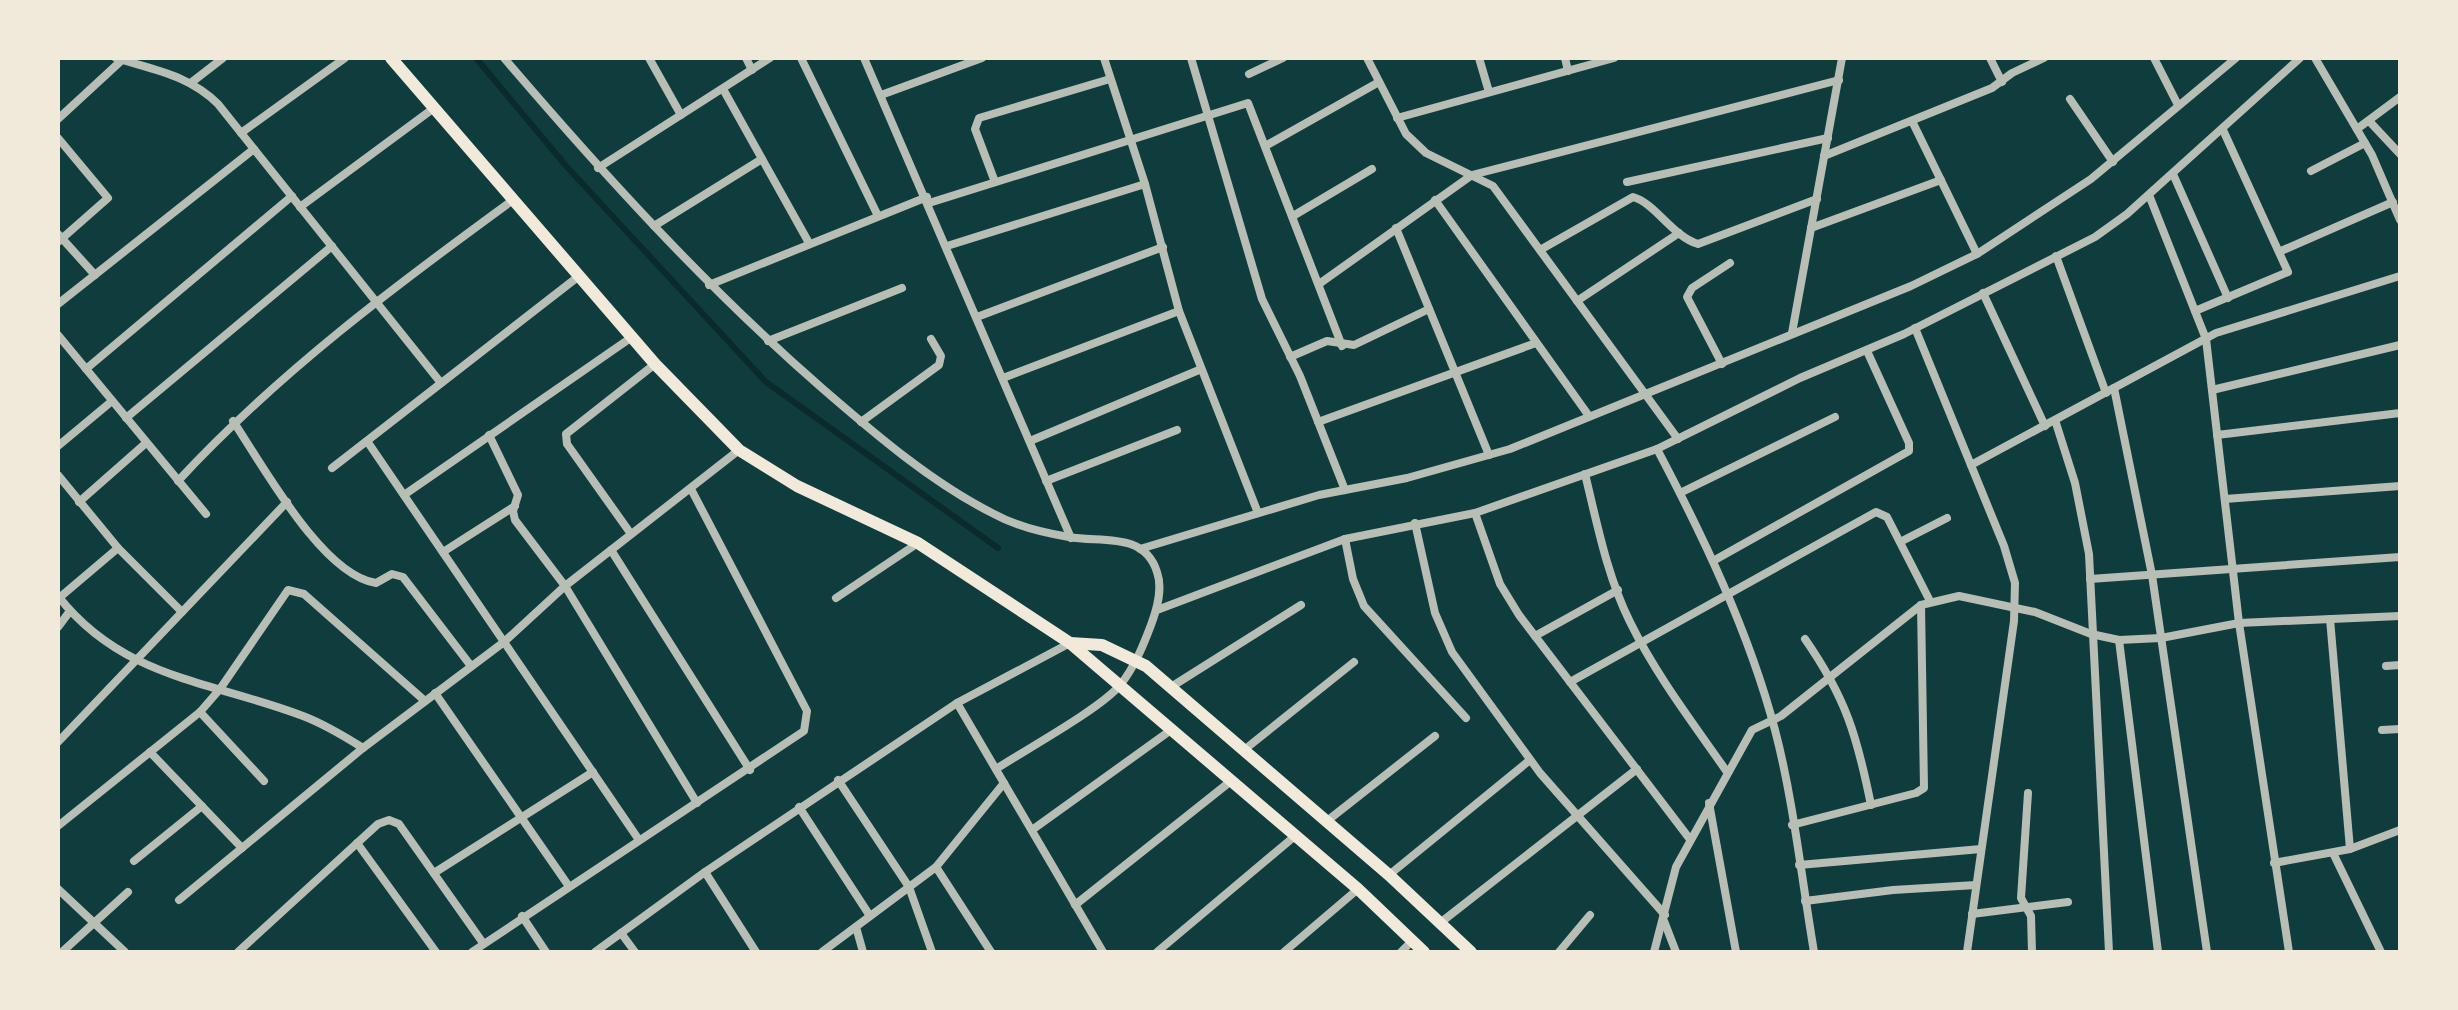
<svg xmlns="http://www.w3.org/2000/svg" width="2458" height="1010" viewBox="0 0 2458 1010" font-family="Karla,sans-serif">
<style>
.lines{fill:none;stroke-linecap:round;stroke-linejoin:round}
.stream{stroke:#0a2a2b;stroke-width:6}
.minor{stroke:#b8beb3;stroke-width:8}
.secondary{stroke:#f1e9da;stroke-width:12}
</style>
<rect width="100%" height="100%" fill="#0f3d3e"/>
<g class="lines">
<polyline class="stream" points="476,58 567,167 766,382 998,548"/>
<g class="minor">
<path d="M116,58C154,70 189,75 218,104L441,383"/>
<path d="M504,58C604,175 707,288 823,389C875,434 932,483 994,514C1016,526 1044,533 1069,537C1100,543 1144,531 1157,572C1163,589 1157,609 1151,625C1143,646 1135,666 1121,684C1102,708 1025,750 996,769"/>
<polyline points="649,58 681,115"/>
<polyline points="746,58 752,70"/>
<polyline points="801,58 878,216"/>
<polyline points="864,58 1071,538"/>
<polyline points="1104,58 1145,184 1179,311 1258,513"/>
<polyline points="1191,58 1262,299 1300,376 1345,490"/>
<polyline points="1367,58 1406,134 1426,153 1493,186 1678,439"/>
<polyline points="1479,58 1489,92"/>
<polyline points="1565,58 1568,71"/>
<polyline points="1990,58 2002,82"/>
<polyline points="2154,58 2178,105"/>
<polyline points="2315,58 2372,155 2400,220"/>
<polyline points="1249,74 1283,58"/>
<polyline points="192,82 223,58"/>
<polyline points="723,89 809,243"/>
<polyline points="881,95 982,58"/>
<polyline points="2070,99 2113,162"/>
<polyline points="1397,118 1614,58"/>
<polyline points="58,119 122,60"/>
<polyline points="1912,121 1977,254"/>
<polyline points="2370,122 2400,154"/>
<polyline points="2357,129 2400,97"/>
<polyline points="241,133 345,58"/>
<polyline points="58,138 108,198 58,242"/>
<polyline points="1267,145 1379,82"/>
<polyline points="1824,156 1992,88 2012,73 2044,58"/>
<polyline points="598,168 770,58"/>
<polyline points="2311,171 2365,143"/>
<polyline points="2173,174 2228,298"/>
<polyline points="995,182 975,129 979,118 1110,79"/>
<polyline points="1627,182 1828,138"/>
<polyline points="2149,195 2206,339 2239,623 2289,952"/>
<polyline points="1435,200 1589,416"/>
<polyline points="929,203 1248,103 1342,346"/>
<polyline points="300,207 434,108"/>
<polyline points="1293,216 1372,169"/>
<polyline points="654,226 762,159"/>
<polyline points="1396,228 1489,455"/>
<polyline points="1811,228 1941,180"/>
<polyline points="58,234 95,275"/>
<polyline points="947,246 1145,184"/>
<path d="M1540,250L1633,197C1655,203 1672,236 1698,244L1817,199"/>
<polyline points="2281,251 2393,202"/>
<polyline points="2056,256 2106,393"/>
<polyline points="1319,284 1472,175 1839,80"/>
<polyline points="709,285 927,197"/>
<polyline points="1983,293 2045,426"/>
<polyline points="1577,301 1679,233"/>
<polyline points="58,304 254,149"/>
<polyline points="2195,311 2288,272 2223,130"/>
<polyline points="977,317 1163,247"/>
<polyline points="1915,328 2004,546 2015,583 2014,621 1967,952"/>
<polyline points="1792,333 1842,58"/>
<polyline points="58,335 206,514"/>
<polyline points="768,341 902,288"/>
<polyline points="1290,357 1327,341 1354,345 1429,309"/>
<polyline points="1722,364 1687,297 1692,288 1730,263"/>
<polyline points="86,369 292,196"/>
<polyline points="1003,378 1179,311"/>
<polyline points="2114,388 2152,575 2207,952"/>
<polyline points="2212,390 2400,345"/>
<polyline points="126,418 332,246"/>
<polyline points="2055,420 2075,483 2089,554 2109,952"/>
<path d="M233,421C262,464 322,575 376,583L392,574L403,577L471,666"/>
<polyline points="861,422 939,365 941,356 931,339"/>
<polyline points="1318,422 1536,343"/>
<polyline points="489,435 518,495 513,511 515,520 565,586 697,803"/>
<polyline points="2217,435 2400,413"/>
<polyline points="367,441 639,840"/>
<polyline points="1030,441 1199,370"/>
<polyline points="58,446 112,401"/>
<path d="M1657,449C1704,538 1749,632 1775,730C1793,798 1802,881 1814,952"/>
<polyline points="1971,465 2216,333 2400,276"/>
<polyline points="332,468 579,276"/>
<path d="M1585,474C1597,523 1607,576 1630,622C1656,675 1693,723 1727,772"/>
<polyline points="58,475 118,548 182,612"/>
<path d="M178,481C278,373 395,286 513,200"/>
<polyline points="1046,481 1177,430"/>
<polyline points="1680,493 1835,417"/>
<polyline points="404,495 632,337"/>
<polyline points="2225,499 2400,486"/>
<polyline points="79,502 146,443"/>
<polyline points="1475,513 1500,584 1519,615 1689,838"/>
<polyline points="1415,523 1435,613 1452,652 1540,773 1665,915"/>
<polyline points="631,534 567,444 566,434 655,364"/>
<polyline points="1345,539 1353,579 1364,606 1466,718"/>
<polyline points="1900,542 1947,518"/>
<polyline points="1140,549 1319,495 1407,478 1510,449 1911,286 1977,254 2091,179 2236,58"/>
<polyline points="611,550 750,770"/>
<polyline points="443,552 515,506"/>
<polyline points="1713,561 1909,451 1909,443 1867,351"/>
<polyline points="2090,579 2400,557"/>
<path d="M58,596C123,679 211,681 303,716C324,724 344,736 363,748"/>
<polyline points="59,598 118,548"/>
<polyline points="836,598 918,543"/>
<polyline points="1157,610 1345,539 1475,513 1657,449 1800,378 1904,334 2095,237 2127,214 2300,58"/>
<polyline points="2330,619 2350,849"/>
<polyline points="58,627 70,611"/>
<polyline points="1535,636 1618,590"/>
<path d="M1805,639C1846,698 1857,736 1871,805"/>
<polyline points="2119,640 2158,952"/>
<polyline points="2386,666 2400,665"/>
<polyline points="1570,682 1876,512 1887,517 1930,601"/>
<polyline points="1171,687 1301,605"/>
<polyline points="435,693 568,885"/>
<polyline points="957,703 1103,952"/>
<polyline points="200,712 264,781"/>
<polyline points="2382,730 2400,729"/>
<polyline points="58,742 287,502"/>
<polyline points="1244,750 1354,662"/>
<polyline points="150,752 242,848"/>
<polyline points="838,780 909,887 932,952"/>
<polyline points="2028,793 2021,898 2031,916 2032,952"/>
<polyline points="1709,803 1736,952"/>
<polyline points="799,807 870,916"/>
<polyline points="1327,821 1435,736"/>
<polyline points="1792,825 1916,793 1924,788 1921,605"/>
<polyline points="58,826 200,712 220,689 288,590 304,594 425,701"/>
<polyline points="1032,830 1171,730"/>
<polyline points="357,843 436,952"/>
<polyline points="2333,853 2381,952"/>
<polyline points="134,861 202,806"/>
<polyline points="2274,863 2350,849 2400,830"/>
<polyline points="1799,865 1981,849"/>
<polyline points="936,867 991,952"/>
<polyline points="705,872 756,952"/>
<polyline points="434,873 593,772"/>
<polyline points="1389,875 1530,760"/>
<polyline points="58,889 125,952"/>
<polyline points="179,900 363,748 504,642 565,586 739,450"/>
<polyline points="1805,901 1893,890 1976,885"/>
<polyline points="1075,905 1231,781"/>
<polyline points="1972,914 2068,902"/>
<polyline points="522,916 546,952"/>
<polyline points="1664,921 1676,952"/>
<polyline points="1440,923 1637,769"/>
<polyline points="856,927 863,952"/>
<polyline points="621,933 635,952"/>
<polyline points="62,952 128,892"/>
<polyline points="238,952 378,824 389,820 399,824 483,943"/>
<polyline points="472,952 804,731 807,711 691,489"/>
<polyline points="595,952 705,872 957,703 1070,643"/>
<polyline points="822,952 936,867 1004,783"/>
<polyline points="1157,952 1295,836"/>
<polyline points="1284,952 1358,889"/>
<polyline points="1401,952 1413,940"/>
<polyline points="1559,952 1590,915"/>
<polyline points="1654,952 1676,867 1752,730 1781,716 1921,605 1959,596 2035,612 2091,634 2119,640 2161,638 2239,623 2400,616"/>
</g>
<g class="secondary">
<polyline points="391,58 655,364 739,450 797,486 918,543 1070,643 1358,889 1424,952"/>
<polyline points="1070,643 1102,645 1146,666 1389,875 1471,952"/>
</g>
</g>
<rect width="2458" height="1010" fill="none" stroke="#f1e9da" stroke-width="120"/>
</svg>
